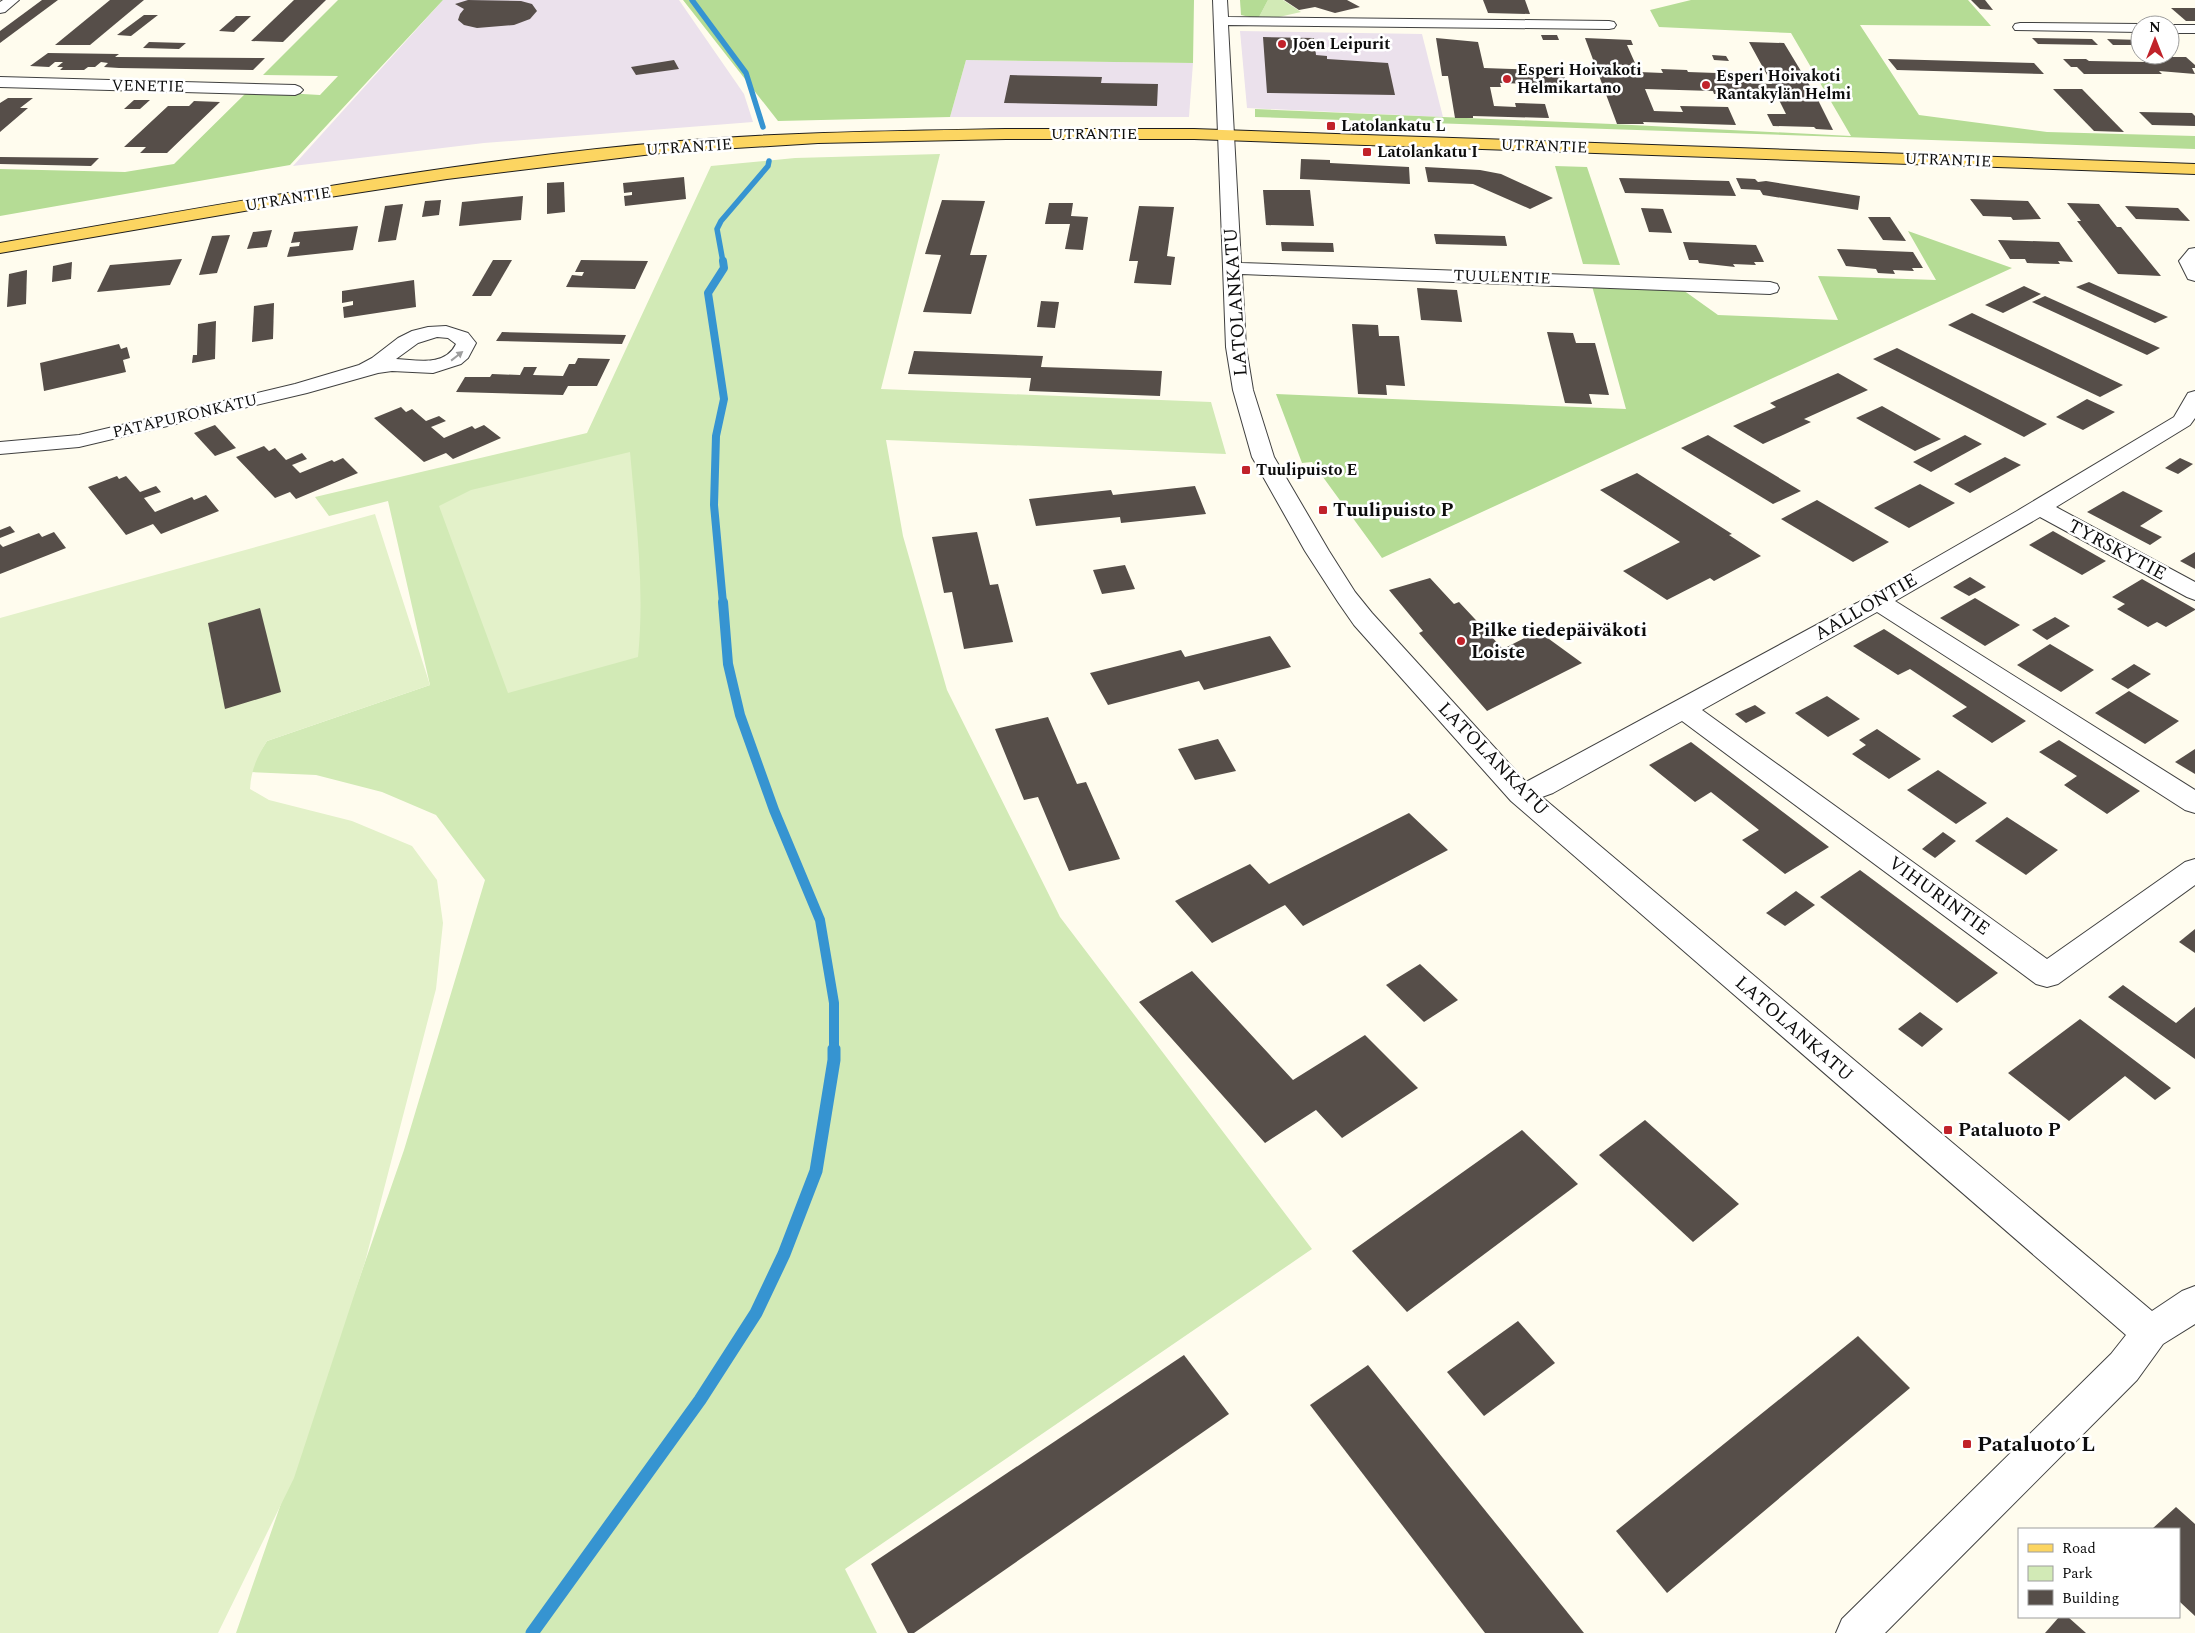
<svg xmlns="http://www.w3.org/2000/svg" width="2195" height="1633" viewBox="0 0 2195 1633" font-family="Spectral,serif">
<style>
.industrial{fill:#ebe1ec}
.green{fill:#d2eab6}
.forest{fill:#b5dc95}
.pitch{fill:#e3f1c9}
.lines{fill:none;stroke-linecap:round;stroke-linejoin:round}
.stream-far3{stroke:#3694d1;stroke-width:5.5}
.stream-far2{stroke:#3694d1;stroke-width:8}
.stream-far1{stroke:#3694d1;stroke-width:10}
.stream{stroke:#3694d1;stroke-width:13}
.building{fill:#564e49}
.minor-casing{stroke:#404040;stroke-width:2}
.major-casing{stroke:#1e1e1e;stroke-width:2}
.minor{fill:#fff;fill-rule:evenodd}
.major{fill:#fcd561;fill-rule:evenodd}
.oneway{fill:#9e9e9e}
.poi-dot{fill:#c1222a;stroke:#fff;stroke-width:2}
.labels{text-anchor:middle;dominant-baseline:central;stroke-width:5;stroke-linejoin:round;paint-order:stroke}
.far-poi-label{font-size:16px;font-weight:bold;fill:#0d0d0d;stroke:#fff;text-anchor:start}
.far-street-label{font-size:16px;fill:#0d0d0d;stroke:#fff}
.street-label{font-size:19px;fill:#0d0d0d;stroke:#fff}
.poi-label{font-size:19px;font-weight:bold;fill:#0d0d0d;stroke:#fff;text-anchor:start}
.near-poi-label{font-size:22px;font-weight:bold;fill:#0d0d0d;stroke:#fff;text-anchor:start}
</style>
<rect width="100%" height="100%" fill="#fffcee"/>
<g class="industrial">
<polygon points="443,0 679,0 744,94 753,122 484,143 293,166"/>
<polygon points="1240,31 1422,34 1443,117 1247,108"/>
<polygon points="966,60 1193,63 1189,117 950,117"/>
</g>
<g class="green">
<polygon points="1268,0 1283,0 1301,12 1270,19 1258,19"/>
<polygon points="940,154 881,389 1211,402 1226,454 886,440 903,536 947,690 1060,917 1312,1249 845,1569 877,1633 236,1633 404,1150 485,880 436,815 382,792 316,775 251,772 258,755 267,741 430,685 388,501 329,516 315,497 587,433 711,166 795,158"/>
</g>
<g class="forest">
<polygon points="338,0 443,0 290,165 0,216 0,169 125,172 174,164 248,91 320,95 338,76 263,75"/>
<polygon points="683,0 1194,0 1193,63 966,60 950,117 778,121"/>
<polygon points="1240,0 1268,0 1258,19 1241,15"/>
<polygon points="1691,0 1968,0 1991,26 1860,25 1919,115 2047,132 2195,136 2195,149 1255,117 1255,109 1612,124 1851,136 1791,33 1659,27 1650,10"/>
<polygon points="1555,166 1587,167 1620,265 1583,264"/>
<polygon points="1908,231 2012,268 1382,558 1312,462 1302,463 1276,394 1626,409 1592,286 1683,290 1718,315 1838,320 1818,276 1936,280"/>
</g>
<g class="pitch">
<path d="M630,452C636,520 645,589 638,657L508,693L439,506L471,490Z"/>
<path d="M375,514L430,685L267,741C257,757 251,770 250,789L269,800L352,821L412,846L437,880L443,923L436,989L365,1262L294,1478L218,1633H0V618Z"/>
</g>
<g class="lines">
<g class="stream-far3">
<polyline points="692,0 746,73 763,127"/>
<polyline points="723,262 717,229 721,221 768,166 769,161"/>
</g>
<polyline class="stream-far2" points="723,603 714,505 716,436 724,399 708,293 724,268 723,261"/>
<polyline class="stream-far1" points="723,602 728,664 740,715 774,810 820,920 834,1003 834,1050"/>
<polyline class="stream" points="532,1633 700,1400 756,1313 784,1254 816,1171 834,1060 834,1049"/>
</g>
<g class="building">
<polygon points="42,0 58,0 0,43 0,31"/>
<polygon points="110,0 144,0 90,45 55,45"/>
<polygon points="294,0 326,0 283,42 251,41"/>
<polygon points="468,0 521,1 532,4 537,11 530,19 514,25 477,28 464,25 458,20 460,14 464,9 455,4"/>
<polygon points="1284,0 1347,0 1360,7 1335,13 1315,7 1299,10"/>
<polygon points="1483,0 1525,0 1530,14 1488,13"/>
<polygon points="1971,0 1985,0 1993,10 1980,9"/>
<polygon points="2171,8 2195,8 2195,21 2186,21"/>
<polygon points="144,15 158,15 131,36 117,35"/>
<polygon points="236,16 251,16 234,32 219,31"/>
<polygon points="1541,35 1557,35 1559,40 1543,40"/>
<polygon points="1263,37 1314,38 1316,55 1327,56 1327,59 1388,63 1395,95 1267,93"/>
<polygon points="1436,38 1478,42 1484,68 1563,71 1567,85 1500,83 1501,87 1490,87 1494,106 1516,107 1515,103 1545,104 1549,118 1473,116 1473,118 1455,118 1448,76 1442,76"/>
<polygon points="1585,38 1631,40 1633,45 1627,45 1639,72 1663,73 1661,69 1687,70 1688,72 1745,74 1750,83 1772,84 1749,42 1784,43 1810,86 1813,86 1816,92 1814,92 1833,130 1816,129 1814,127 1773,126 1767,114 1786,114 1775,92 1755,92 1757,95 1714,94 1713,91 1645,89 1654,111 1683,112 1680,106 1728,107 1736,125 1643,122 1644,124 1617,124"/>
<polygon points="2032,38 2092,39 2098,45 2038,44"/>
<polygon points="2107,39 2140,40 2140,45 2113,45"/>
<polygon points="149,42 186,43 179,49 143,48"/>
<polygon points="48,53 119,54 115,57 265,58 253,70 119,68 104,67 108,63 101,62 95,67 88,67 84,70 60,70 63,67 57,67 63,62 55,62 49,67 30,66"/>
<polygon points="1712,55 1726,56 1729,61 1714,60"/>
<polygon points="2164,57 2186,57 2195,65 2195,68 2192,68 2195,74 2159,71 2162,74 2084,74 2077,67 2071,67 2063,59 2086,59 2089,61 2146,62 2143,59 2166,59"/>
<polygon points="1888,59 2034,63 2044,74 1897,70"/>
<polygon points="674,60 679,69 636,75 631,67"/>
<polygon points="1010,75 1102,77 1101,83 1158,84 1157,106 1004,103"/>
<polygon points="2053,89 2082,89 2124,132 2094,131"/>
<polygon points="8,98 33,98 20,108 28,108 0,132 0,103"/>
<polygon points="134,100 150,100 140,109 124,109"/>
<polygon points="194,101 220,102 167,153 140,153 146,147 124,147 168,106 189,106"/>
<polygon points="2139,112 2192,113 2195,116 2195,126 2152,125"/>
<polygon points="0,157 99,158 91,166 0,164"/>
<polygon points="1301,159 1330,160 1330,163 1409,167 1410,184 1300,179"/>
<polygon points="1425,167 1480,170 1501,174 1553,198 1530,209 1473,184 1428,182"/>
<polygon points="684,177 686,199 625,206 624,196 632,195 632,192 624,193 623,183"/>
<polygon points="1619,178 1729,181 1736,196 1625,193"/>
<polygon points="1736,178 1755,179 1758,182 1766,181 1860,196 1858,210 1763,195 1760,190 1741,189"/>
<polygon points="564,182 565,212 547,214 547,183"/>
<polygon points="1263,190 1310,190 1314,226 1266,225"/>
<polygon points="523,196 521,220 459,226 462,202"/>
<polygon points="1970,199 2028,201 2041,219 2013,220 2011,217 1983,216"/>
<polygon points="441,200 439,215 422,217 425,201"/>
<polygon points="942,200 985,201 970,255 987,255 971,314 923,312 941,255 925,254"/>
<polygon points="1049,203 1073,203 1071,216 1088,217 1083,250 1065,249 1070,224 1045,224"/>
<polygon points="2067,203 2099,204 2117,227 2121,227 2161,276 2118,274 2077,221 2081,221"/>
<polygon points="403,204 396,240 378,242 385,206"/>
<polygon points="1139,206 1174,207 1167,256 1175,257 1171,285 1134,283 1138,261 1129,261"/>
<polygon points="2125,206 2178,208 2190,221 2136,219"/>
<polygon points="1641,208 1663,209 1672,233 1649,232"/>
<polygon points="1868,217 1890,217 1906,241 1883,240"/>
<polygon points="358,226 353,250 287,257 290,247 299,246 300,242 291,243 294,232"/>
<polygon points="272,230 267,247 247,249 253,232"/>
<polygon points="1434,234 1505,236 1507,246 1436,244"/>
<polygon points="230,235 217,273 199,275 212,236"/>
<polygon points="1998,240 2059,242 2073,262 2058,261 2060,264 2027,263 2025,259 2010,259"/>
<polygon points="1281,242 1333,243 1334,252 1282,251"/>
<polygon points="1683,242 1756,245 1764,262 1754,262 1756,265 1733,264 1735,267 1699,263 1698,260 1689,260"/>
<polygon points="1837,249 1913,252 1923,268 1912,268 1914,271 1893,270 1895,274 1878,273 1876,269 1846,266"/>
<polygon points="182,259 170,285 97,292 110,265"/>
<polygon points="493,260 512,260 491,296 472,296"/>
<polygon points="581,260 648,261 635,289 566,287 572,275 582,276 584,272 575,272"/>
<polygon points="72,262 71,279 52,282 53,266"/>
<polygon points="27,270 26,304 7,307 9,274"/>
<polygon points="414,280 416,307 344,318 343,307 353,305 353,301 342,303 342,291"/>
<polygon points="2089,282 2168,317 2155,323 2076,287"/>
<polygon points="2024,286 2041,294 2003,313 1985,305"/>
<polygon points="1417,288 1457,290 1462,322 1421,320"/>
<polygon points="2045,296 2160,348 2147,355 2032,302"/>
<polygon points="1041,301 1059,302 1055,328 1037,327"/>
<polygon points="274,303 273,339 252,342 254,306"/>
<polygon points="1972,313 2123,385 2100,397 1948,325"/>
<polygon points="216,321 215,359 192,363 193,355 197,355 198,324"/>
<polygon points="1352,324 1378,325 1379,336 1399,336 1405,386 1386,385 1387,395 1358,394"/>
<polygon points="502,332 626,335 622,344 496,341"/>
<polygon points="1547,332 1573,333 1576,343 1595,343 1609,395 1589,394 1592,404 1565,403"/>
<polygon points="119,344 121,349 127,347 130,358 123,360 126,372 44,391 40,363"/>
<polygon points="1897,348 2047,424 2024,437 1873,359"/>
<polygon points="914,351 1043,356 1041,367 1162,371 1160,396 1029,391 1031,378 908,374"/>
<polygon points="578,358 610,359 597,386 568,386 563,395 456,392 465,377 490,377 492,374 520,375 524,367 537,367 533,375 563,376 569,364 575,364"/>
<polygon points="1838,373 1868,390 1804,419 1811,422 1763,444 1733,426 1776,407 1770,403"/>
<polygon points="2087,399 2115,412 2083,430 2056,417"/>
<polygon points="1882,406 1941,439 1915,451 1856,418"/>
<polygon points="401,407 406,412 412,409 426,421 439,416 446,421 431,427 444,438 472,426 475,429 484,425 501,438 453,459 446,453 424,462 374,418"/>
<polygon points="215,425 236,448 215,456 194,433"/>
<polygon points="1708,435 1801,491 1773,504 1681,448"/>
<polygon points="1965,435 1982,444 1931,472 1913,462"/>
<polygon points="264,446 269,451 275,448 286,460 302,453 307,459 292,465 300,473 332,460 334,462 343,458 358,473 296,499 290,492 275,498 236,457"/>
<polygon points="2005,457 2021,465 1970,493 1954,484"/>
<polygon points="2180,458 2193,464 2178,474 2165,468"/>
<polygon points="1637,473 1732,534 1729,535 1761,556 1714,581 1710,578 1667,600 1623,571 1680,542 1600,490"/>
<polygon points="117,476 119,479 126,476 140,492 156,486 161,492 144,498 155,512 192,497 194,500 206,495 219,511 161,534 153,524 126,535 88,487"/>
<polygon points="1920,484 1955,503 1909,528 1874,508"/>
<polygon points="1195,486 1206,514 1121,523 1120,517 1036,526 1029,499 1111,490 1113,495"/>
<polygon points="2123,491 2163,511 2140,526 2162,537 2150,545 2087,512"/>
<polygon points="1817,500 1889,542 1853,562 1781,519"/>
<polygon points="10,526 15,532 0,538 0,530"/>
<polygon points="2053,531 2106,561 2082,575 2029,545"/>
<polygon points="54,532 66,548 0,574 0,544 3,547 39,533 42,537"/>
<polygon points="977,532 990,585 998,584 1013,642 964,649 952,592 944,593 932,537"/>
<polygon points="2195,552 2195,569 2180,561"/>
<polygon points="1125,565 1135,589 1102,594 1093,570"/>
<polygon points="1970,577 1986,587 1969,596 1953,587"/>
<polygon points="1430,578 1454,604 1459,602 1503,649 1538,631 1582,663 1487,711 1419,633 1423,631 1389,590"/>
<polygon points="2142,579 2195,609 2195,610 2166,627 2157,622 2148,627 2117,609 2125,604 2112,597"/>
<polygon points="1975,598 2020,625 1985,646 1940,618"/>
<polygon points="260,608 281,692 225,709 208,623"/>
<polygon points="2055,617 2070,626 2047,640 2032,630"/>
<polygon points="1884,629 2026,721 1992,743 1952,716 1967,707 1910,669 1898,675 1853,646"/>
<polygon points="1270,636 1291,667 1204,690 1199,681 1108,705 1090,673 1181,650 1185,657"/>
<polygon points="2050,644 2094,670 2061,692 2017,665"/>
<polygon points="2134,664 2151,674 2128,689 2111,679"/>
<polygon points="2129,691 2179,721 2145,744 2095,713"/>
<polygon points="1827,696 1860,719 1828,737 1795,713"/>
<polygon points="1755,705 1766,713 1746,723 1735,714"/>
<polygon points="1048,717 1077,784 1086,782 1120,859 1069,871 1038,797 1024,800 995,729"/>
<polygon points="1877,729 1921,759 1889,779 1852,754 1866,745 1859,740"/>
<polygon points="1218,739 1236,771 1195,780 1178,749"/>
<polygon points="2059,740 2140,791 2107,814 2064,785 2077,776 2039,752"/>
<polygon points="1691,742 1829,847 1785,874 1742,840 1759,830 1711,792 1695,802 1649,765"/>
<polygon points="2195,749 2195,774 2175,762"/>
<polygon points="1938,770 1987,803 1956,824 1907,790"/>
<polygon points="1409,813 1448,850 1303,926 1285,905 1212,943 1175,901 1250,864 1269,884"/>
<polygon points="2007,817 2058,850 2026,875 1975,841"/>
<polygon points="1943,832 1956,841 1935,858 1922,849"/>
<polygon points="1860,870 1998,973 1957,1003 1820,897"/>
<polygon points="1796,891 1815,905 1785,926 1766,913"/>
<polygon points="2195,929 2195,953 2179,942"/>
<polygon points="1420,964 1458,1000 1424,1022 1386,985"/>
<polygon points="1192,971 1293,1080 1365,1035 1418,1088 1342,1138 1316,1110 1265,1143 1139,1002"/>
<polygon points="2123,985 2176,1023 2195,1007 2195,1059 2108,997"/>
<polygon points="1920,1012 1943,1029 1922,1047 1898,1029"/>
<polygon points="2080,1019 2171,1088 2155,1100 2125,1076 2069,1121 2008,1073"/>
<polygon points="1645,1120 1739,1204 1693,1242 1599,1155"/>
<polygon points="1522,1130 1578,1184 1407,1312 1352,1251"/>
<polygon points="1518,1321 1555,1363 1484,1416 1447,1372"/>
<polygon points="1858,1336 1910,1388 1667,1593 1616,1531"/>
<polygon points="1184,1355 1229,1414 914,1633 908,1633 871,1564"/>
<polygon points="1368,1365 1584,1633 1485,1633 1310,1405"/>
<polygon points="2176,1507 2195,1524 2195,1616 2180,1602 2179,1603 2179,1529 2152,1529"/>
<polygon points="2059,1617 2068,1617 2086,1633 2045,1633"/>
</g>
<g class="lines">
<defs>
<g id="minor">
<polygon points="3,0 19,0 5,12 0,13 0,2"/>
<polygon points="1213,0 1227,0 1228,17 1609,21 1614,22 1616,25 1614,28 1609,29 1228,25 1241,263 1770,282 1777,284 1779,288 1777,292 1770,294 1242,274 1246,347 1253,390 1274,457 1329,551 1355,592 1372,613 1526,782 1857,603 2017,511 2174,417 2188,393 2195,391 2195,418 2190,425 2056,507 2195,582 2195,600 2187,597 2040,517 1895,601 2195,790 2195,813 2185,810 1877,612 1702,710 2047,959 2185,862 2195,859 2195,885 2058,984 2047,987 2036,984 1682,721 1553,793 1542,797 2152,1311 2182,1291 2195,1286 2195,1324 2163,1344 2137,1380 1885,1633 1836,1633 1842,1619 2111,1354 2126,1335 1511,801 1354,625 1338,602 1305,551 1252,457 1233,390 1226,347"/>
<polygon points="2020,23 2140,24 2145,25 2140,25 2140,32 2015,30 2013,27 2015,24"/>
<polygon points="2169,25 2195,25 2195,33 2170,33"/>
<polygon points="0,77 295,85 300,87 303,90 300,93 295,95 0,87"/>
<polygon points="2195,248 2195,281 2188,279 2179,261 2189,249"/>
<path d="M446,326L468,333L476,343L468,358L461,364L433,373L392,371L378,373L307,393L79,447L0,454V442L79,435L295,384L359,365L372,358L398,338L412,331L428,327ZM437,337L448,338L456,344C445,367 417,360 396,359L418,343Z"/>
</g>
<path id="major" d="M1006,129H1194L2195,164V174L1194,139H1006L818,143L669,152L447,179L297,202L0,253V243C226,204 452,160 680,141C788,132 897,131 1006,129Z"/>
</defs>
<use href="#minor" class="minor-casing"/>
<use href="#major" class="major-casing"/>
<use href="#minor" class="minor"/>
<use href="#major" class="major"/>
</g>
<defs><path id="oneway-solid" d="M-6-.8H1V-3.2L6.5 0L1 3.2V.8H-6Z" transform="scale(1.25)"/></defs>
<use class="oneway" href="#oneway-solid" transform="translate(457 356) rotate(-38)"/>
<g class="poi-dot">
<circle cx="1282" cy="44" r="5"/>
<circle cx="1507" cy="79" r="5"/>
<circle cx="1706" cy="85" r="5"/>
<rect x="1326" y="121" width="10" height="10" rx="2.5"/>
<rect x="1362" y="147" width="10" height="10" rx="2.5"/>
<rect x="1241" y="465" width="10" height="10" rx="2.5"/>
<rect x="1318" y="505" width="10" height="10" rx="2.5"/>
<circle cx="1461" cy="641" r="5"/>
<rect x="1943" y="1125" width="10" height="10" rx="2.5"/>
<rect x="1962" y="1439" width="10" height="10" rx="2.5"/>
</g>
<g class="labels">
<g class="far-poi-label">
<text x="1292" y="44">Joen Leipurit</text>
<text x="1517" y="70">Esperi Hoivakoti<tspan x="1517" dy="18">Helmikartano</tspan></text>
<text x="1716" y="76">Esperi Hoivakoti<tspan x="1716" dy="18">Rantakylän Helmi</tspan></text>
<text x="1341" y="126">Latolankatu L</text>
<text x="1377" y="152">Latolankatu I</text>
<text x="1256" y="470">Tuulipuisto E</text>
</g>
<g class="far-street-label">
<text transform="translate(148 86) rotate(1)">VENETIE</text>
<text x="1094" y="134">UTRANTIE</text>
<text transform="translate(1544 146) rotate(2)">UTRANTIE</text>
<text transform="translate(689 147) rotate(-4)">UTRANTIE</text>
<text transform="translate(1948 160) rotate(2)">UTRANTIE</text>
<text transform="translate(288 199) rotate(-9)">UTRANTIE</text>
<text transform="translate(1502 277) rotate(2)">TUULENTIE</text>
<text transform="translate(185 416) rotate(-13)">PATAPURONKATU</text>
</g>
<g class="street-label">
<text transform="translate(1236 302) rotate(-94)">LATOLANKATU</text>
<text transform="translate(2117 550) rotate(28)">TYRSKYTIE</text>
<text transform="translate(1866 607) rotate(-30)">AALLONTIE</text>
<text transform="translate(1493 759) rotate(46)">LATOLANKATU</text>
<text transform="translate(1939 896) rotate(36)">VIHURINTIE</text>
<text transform="translate(1794 1029) rotate(41)">LATOLANKATU</text>
</g>
<g class="poi-label">
<text x="1333" y="510">Tuulipuisto P</text>
<text x="1471" y="630">Pilke tiedepäiväkoti<tspan x="1471" dy="22">Loiste</tspan></text>
<text x="1958" y="1130">Pataluoto P</text>
</g>
<g class="near-poi-label">
<text x="1977" y="1444">Pataluoto L</text>
</g>
</g>
<rect x="2018" y="1528" width="162" height="90" fill="#ffffff" stroke="#9e9e9e"/>
<rect x="2028" y="1544" width="25" height="8" fill="#fcd561" stroke="#9e9e9e"/>
<text x="2062" y="1553" font-size="15" fill="#0d0d0d">Road</text>
<rect x="2028" y="1566" width="25" height="15" fill="#d2eab6" stroke="#9e9e9e"/>
<text x="2062" y="1578" font-size="15" fill="#0d0d0d">Park</text>
<rect x="2028" y="1590" width="25" height="15" fill="#564e49" stroke="#9e9e9e"/>
<text x="2062" y="1603" font-size="15" fill="#0d0d0d">Building</text>
<g transform="translate(2155 40)"><circle r="24" fill="#ffffff" stroke="#9e9e9e"/>
<path d="M0-4L9 19L0 12L-9 19Z" fill="#c1222a"/>
<text y="-8" font-size="14" font-weight="bold" text-anchor="middle" fill="#0d0d0d">N</text>
</g>
</svg>
